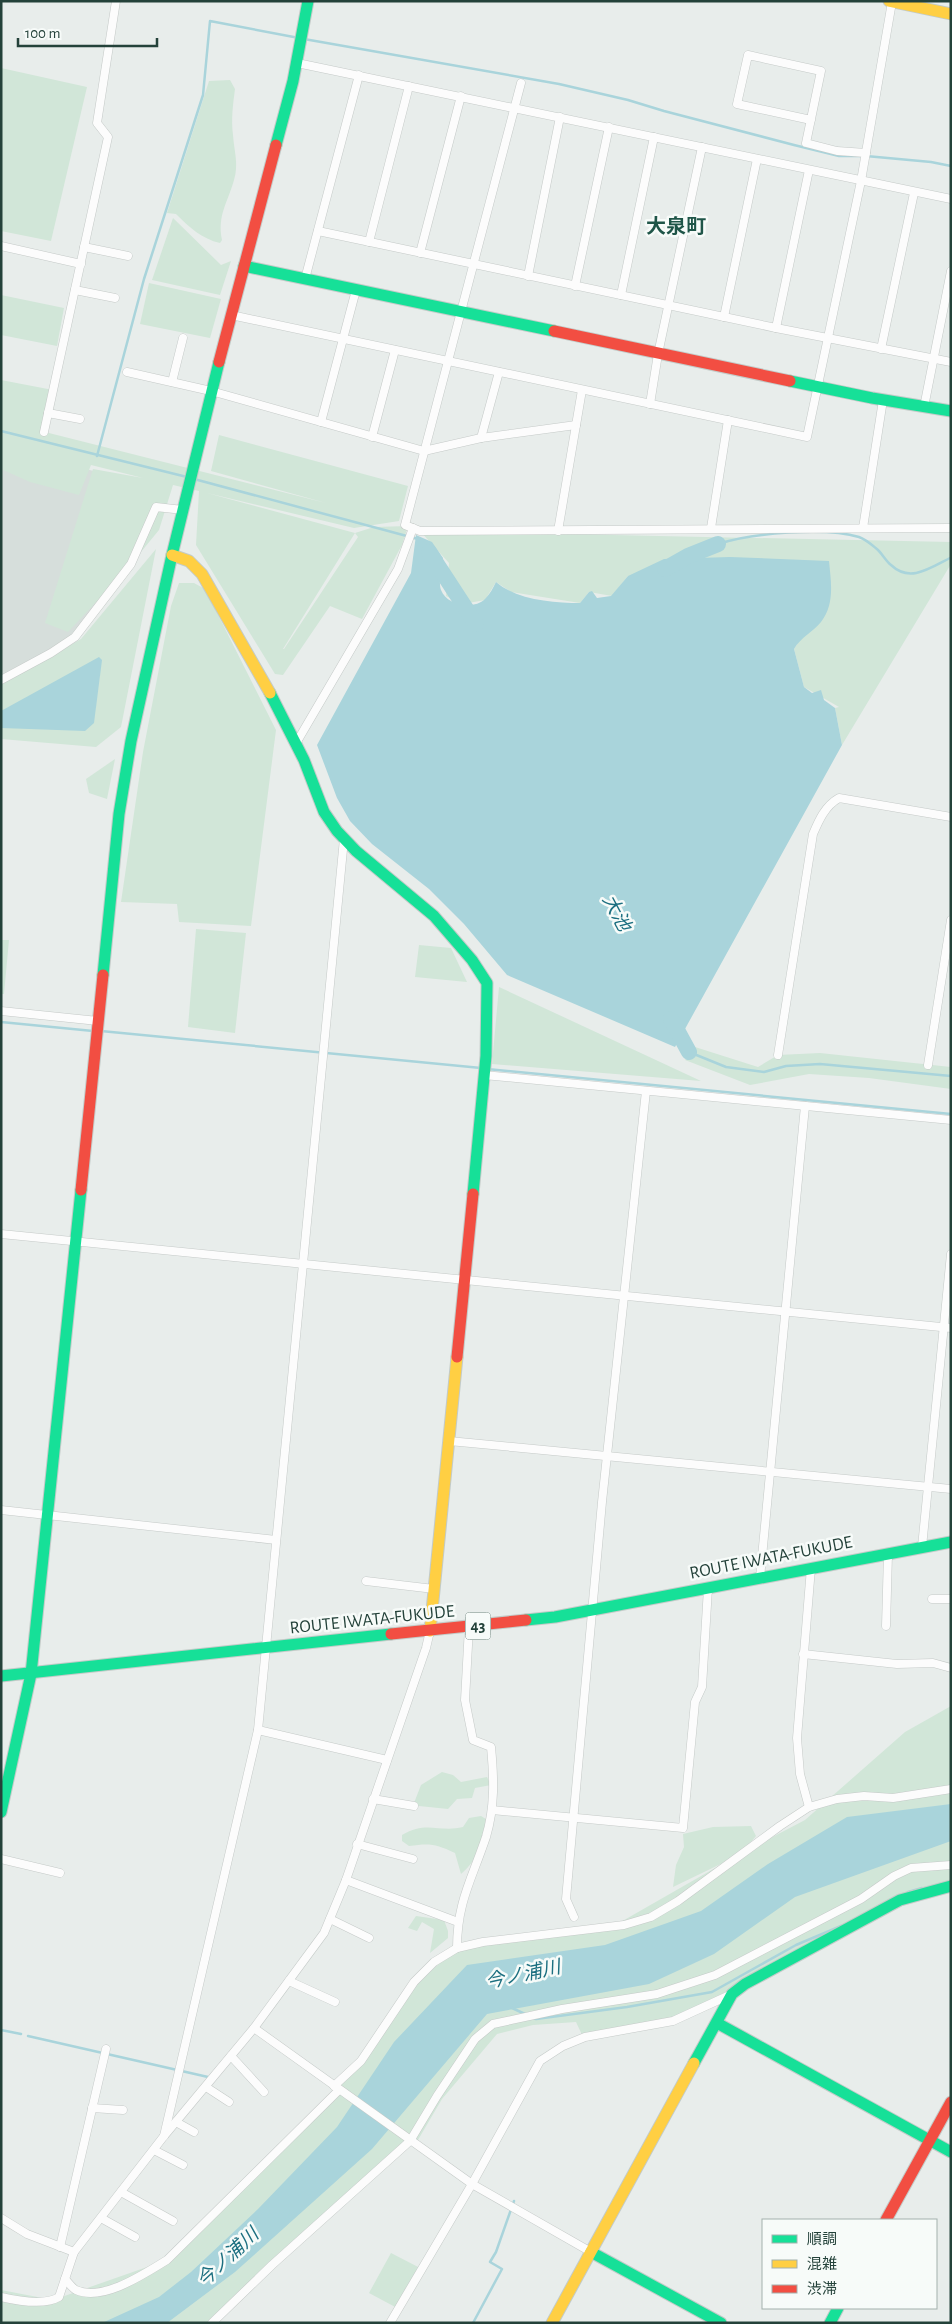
<svg xmlns="http://www.w3.org/2000/svg" width="952" height="2324" viewBox="0 0 952 2324" font-family="'Alegreya Sans','Noto Sans JP',sans-serif">
  <style>
    .built { fill: #d6dedb }
    .green { fill: #d1e6d8; fill-rule: evenodd }
    .water { fill: #a9d4db }
    .lines { fill: none; stroke-linecap: round; stroke-linejoin: round }
    .stream { stroke: #a9d4db; stroke-width: 2.5 }
    .river { stroke: #a9d4db; stroke-width: 16 }
    .street-casing { stroke: #c5cac8; stroke-width: 9 }
    .fast-casing { stroke: #c3cbc8; stroke-width: 13 }
    .slow-casing { stroke: #c3cbc8; stroke-width: 13 }
    .jam-casing { stroke: #c3cbc8; stroke-width: 13 }
    .street { stroke: #fcfcfc; stroke-width: 8 }
    .fast { stroke: #16e098; stroke-width: 11 }
    .slow { stroke: #ffcf43; stroke-width: 11 }
    .jam { stroke: #f24e42; stroke-width: 11 }
    .labels { text-anchor: middle; dominant-baseline: central; stroke-width: 5; stroke-linejoin: round; paint-order: stroke }
    .shield { fill: #f7fbf9; stroke: #637a73; stroke-width: 1 }
    .shield-label { font-size: 16px; font-weight: bold; fill: #24423a }
    .street-label { font-size: 18px; fill: #24423a; stroke: #f7fbf9 }
    .water-label { font-size: 19px; font-style: italic; fill: #1c6f80; stroke: #f7fbf9 }
    .quarter-label { font-size: 20px; font-weight: bold; fill: #1f5548; stroke: #f7fbf9 }
  </style>
  <rect width="100%" height="100%" fill="#e8edeb"/>
  <path class="built" d="M 1,449 L 157,486 L 132,551 L 83,622 L 60,646 L 1,678 Z"/>
  <g class="green">
    <path d="M 1,68 L 87,87 L 51,241 L 1,231 Z"/>
    <path d="M 230,80 L 235,89 C 233,104 231,119 233,135 C 234,151 239,164 234,180 C 228,202 217,215 222,240 L 220,243 C 202,239 189,227 176,214 L 167,213 L 209,81 Z"/>
    <path d="M 173,218 L 221,265 L 231,261 L 220,295 L 152,280 Z"/>
    <path d="M 149,283 L 221,299 L 210,338 L 140,324 Z"/>
    <path d="M 1,295 L 64,308 L 57,346 L 1,335 Z"/>
    <path d="M 1,380 L 53,390 L 41,431 L 326,503 L 211,471 L 219,435 L 408,486 L 399,521 L 354,528 L 207,493 L 355,533 L 374,527 L 408,526 L 402,545 L 362,619 L 330,606 L 283,675 L 275,674 L 196,545 L 199,491 L 173,485 L 159,530 L 127,569 L 68,632 L 45,623 L 93,469 L 143,478 L 91,465 L 79,495 L 30,482 L 1,469 ZM 355,533 L 358,537 L 284,649 L 283,649 Z"/>
    <path d="M 420,531 L 951,542 L 951,564 L 842,745 L 835,708 L 839,707 L 804,687 L 794,649 L 801,638 L 821,621 L 628,576 L 612,596 L 589,592 L 580,603 L 511,592 L 496,582 L 485,600 L 463,604 L 446,596 L 449,563 Z"/>
    <path d="M 156,549 L 121,727 L 96,747 L 1,739 L 1,685 L 81,639 Z"/>
    <path d="M 179,583 L 194,583 L 205,589 L 276,730 L 251,926 L 179,922 L 177,904 L 121,902 L 143,752 L 171,606 Z"/>
    <path d="M 115,759 L 107,799 L 89,793 L 86,779 Z"/>
    <path d="M 196,929 L 246,933 L 235,1033 L 188,1027 Z"/>
    <path d="M 1,940 L 9,940 L 4,994 L 1,994 Z"/>
    <path d="M 419,945 L 451,948 L 467,982 L 415,977 Z"/>
    <path d="M 499,987 L 701,1081 L 492,1064 Z"/>
    <path d="M 695,1047 L 758,1067 L 778,1055 L 820,1053 L 951,1067 L 951,1089 L 869,1078 L 809,1074 L 750,1085 L 685,1060 Z"/>
    <path d="M 951,1706 L 951,1888 L 902,1906 L 729,1990 L 688,2014 L 583,2037 L 576,2022 L 533,2025 L 497,2034 L 442,2099 L 415,2145 L 411,2141 L 209,2323 L 1,2323 L 1,2290 L 53,2300 L 167,2260 L 318,2111 L 364,2058 L 399,1999 L 457,1948 L 612,1927 L 729,1860 L 673,1887 L 676,1865 L 684,1847 L 683,1834 L 713,1827 L 751,1826 L 756,1836 L 742,1853 L 805,1820 L 905,1732 Z"/>
    <path d="M 442,1772 L 453,1775 L 461,1782 L 487,1777 L 491,1785 L 475,1788 L 472,1798 L 457,1799 L 448,1809 L 419,1806 L 414,1803 L 421,1785 Z"/>
    <path d="M 481,1816 L 489,1821 C 484,1840 477,1861 461,1874 L 455,1853 C 436,1844 430,1843 409,1846 L 402,1841 L 402,1835 C 427,1820 439,1833 463,1827 L 469,1818 Z"/>
    <path d="M 416,1916 L 444,1920 L 448,1931 L 448,1938 L 430,1953 L 434,1929 L 422,1922 L 417,1931 L 408,1928 Z"/>
    <path d="M 391,2253 L 422,2269 L 399,2309 L 369,2293 Z"/>
  </g>
  <g class="water">
    <path d="M 416,535 L 432,542 L 443,558 C 442,568 438,581 441,590 C 447,606 474,610 485,599 C 490,594 493,588 496,582 C 517,600 553,603 580,603 L 589,592 L 592,591 L 597,598 L 611,596 L 628,576 L 664,559 L 730,557 L 829,561 C 831,582 835,604 821,622 C 813,632 801,637 794,649 L 804,687 L 812,693 L 821,690 L 824,700 L 835,708 L 842,745 L 675,1047 L 507,975 L 464,924 L 429,889 L 372,844 L 350,821 L 337,798 L 317,745 L 411,573 Z"/>
    <path d="M 99,657 L 102,660 L 94,723 L 85,731 L 1,728 L 1,711 Z"/>
    <path d="M 951,1804 L 951,1841 L 795,1897 L 714,1954 L 649,1984 L 487,2014 L 372,2149 L 235,2272 L 167,2323 L 102,2323 L 159,2297 L 191,2272 L 258,2209 L 337,2127 L 394,2042 L 467,1965 L 605,1945 L 701,1911 L 768,1864 L 847,1817 Z"/>
  </g>
  <g class="lines">
    <g class="stream">
      <path d="M 304,39 L 559,84 L 628,100 L 664,111 L 794,145 L 839,156 L 860,156"/>
      <path d="M 866,156 L 931,162 L 951,166"/>
      <path d="M 1,431 L 187,477"/>
      <path d="M 97,456 L 144,279 L 203,95 L 210,21 L 299,38"/>
      <path d="M 194,479 L 418,539"/>
      <path d="M 718,544 C 752,533 825,527 859,537 C 867,540 872,545 878,550 C 883,555 886,561 891,565 C 910,583 930,568 950,558"/>
      <path d="M 1,1022 L 93,1031"/>
      <path d="M 101,1031 L 481,1068"/>
      <path d="M 689,1052 L 726,1067 L 764,1072 L 786,1066 L 820,1064 L 951,1076"/>
      <path d="M 487,1069 L 951,1114"/>
      <path d="M 908,1892 L 922,1888"/>
      <path d="M 512,2008 L 525,2014"/>
      <path d="M 533,2018 L 536,2019 L 627,2007 L 712,1992 L 796,1945 L 841,1926"/>
      <path d="M 1,2030 L 21,2034"/>
      <path d="M 28,2036 L 208,2077"/>
      <path d="M 473,2323 L 502,2269 L 490,2262 L 496,2252 L 514,2201"/>
    </g>
    <g class="river">
      <path d="M 429,552 L 476,624"/>
      <path d="M 665,569 L 688,556 L 718,544"/>
      <path d="M 671,1019 L 689,1052"/>
    </g>
    <g class="street-casing">
      <g id="street">
        <path d="M 297,63 L 951,199"/>
        <path d="M 521,83 L 405,525 L 420,531 L 951,528"/>
        <path d="M 811,120 L 737,104 L 748,55 L 821,71 L 806,143 L 837,151 L 866,153"/>
        <path d="M 318,231 L 776,328 L 951,362"/>
        <path d="M 369,242 L 409,86"/>
        <path d="M 1,246 L 81,264"/>
        <path d="M 84,247 L 128,256"/>
        <path d="M 420,253 L 461,96"/>
        <path d="M 528,276 L 560,117"/>
        <path d="M 305,279 L 359,75"/>
        <path d="M 575,286 L 609,127"/>
        <path d="M 75,290 L 115,298"/>
        <path d="M 621,295 L 654,137"/>
        <path d="M 231,315 L 807,437 L 861,181 L 892,2"/>
        <path d="M 724,317 L 757,159"/>
        <path d="M 776,328 L 809,170"/>
        <path d="M 881,349 L 914,193"/>
        <path d="M 127,372 L 211,391 L 424,451 L 481,438 L 576,425"/>
        <path d="M 172,382 L 183,338"/>
        <path d="M 650,404 L 658,354 L 702,147"/>
        <path d="M 924,407 L 951,271"/>
        <path d="M 48,413 L 80,419"/>
        <path d="M 321,422 L 356,290"/>
        <path d="M 44,432 L 108,137 L 97,123 L 116,1"/>
        <path d="M 372,437 L 395,350"/>
        <path d="M 481,438 L 499,372"/>
        <path d="M 711,528 L 728,420"/>
        <path d="M 863,528 L 883,400"/>
        <path d="M 558,531 L 582,390"/>
        <path d="M 1,680 L 51,653 L 75,637 L 131,564 L 156,507 L 183,510"/>
        <path d="M 295,745 L 398,569 L 413,528"/>
        <path d="M 1,1011 L 98,1021"/>
        <path d="M 778,1055 L 813,834 C 819,820 825,806 839,798 L 951,817"/>
        <path d="M 928,1065 L 951,920"/>
        <path d="M 484,1075 L 951,1120"/>
        <path d="M 1,1234 L 951,1328"/>
        <path d="M 449,1441 L 951,1489"/>
        <path d="M 1,1510 L 276,1540"/>
        <path d="M 922,1547 L 951,1254"/>
        <path d="M 760,1578 L 805,1106"/>
        <path d="M 366,1581 L 434,1589"/>
        <path d="M 932,1599 L 951,1599"/>
        <path d="M 886,1626 L 888,1554"/>
        <path d="M 803,1654 L 897,1664 L 933,1663 L 951,1668"/>
        <path d="M 258,1730 L 387,1760"/>
        <path d="M 373,1799 L 414,1806"/>
        <path d="M 809,1807 L 800,1774 L 797,1738 L 811,1568"/>
        <path d="M 492,1810 L 683,1828 L 695,1702 L 702,1687 L 708,1588"/>
        <path d="M 357,1844 L 413,1859"/>
        <path d="M 1,1859 L 60,1873"/>
        <path d="M 346,1880 L 458,1922"/>
        <path d="M 574,1917 L 566,1899 L 602,1502 L 646,1091"/>
        <path d="M 330,1919 L 369,1938"/>
        <path d="M 457,1948 C 457,1902 472,1879 486,1837 C 495,1807 494,1778 491,1747 L 473,1740 L 465,1700 L 469,1627"/>
        <path d="M 289,1981 L 335,2002"/>
        <path d="M 254,2028 L 472,2184 L 591,2252"/>
        <path d="M 231,2056 L 264,2092"/>
        <path d="M 334,2086 L 361,2061 L 414,1982 L 434,1962 L 457,1948 L 483,1942 L 624,1925 L 651,1917 L 678,1901 L 780,1826 L 809,1807 L 837,1799 L 864,1796 L 893,1798 L 951,1789"/>
        <path d="M 206,2087 L 229,2102"/>
        <path d="M 92,2108 L 123,2110"/>
        <path d="M 176,2122 L 194,2132"/>
        <path d="M 164,2136 L 258,1730 L 344,839"/>
        <path d="M 154,2150 L 183,2165"/>
        <path d="M 121,2192 L 173,2221"/>
        <path d="M 1,2218 L 27,2234 L 74,2252 L 164,2136 L 254,2028 L 324,1933 L 346,1880 L 426,1648 L 430,1631"/>
        <path d="M 101,2218 L 135,2237"/>
        <path d="M 60,2247 L 106,2049"/>
        <path d="M 65,2279 C 68,2282 72,2288 76,2290 C 103,2302 144,2274 167,2260 L 339,2090"/>
        <path d="M 1,2297 C 18,2301 44,2306 59,2297 L 74,2252"/>
        <path d="M 212,2323 L 272,2265 L 410,2141 L 437,2096 L 475,2039 L 493,2024 L 562,2009 L 657,1994 L 715,1975 L 861,1899 L 894,1876 L 911,1868 L 951,1865"/>
        <path d="M 390,2323 L 472,2184 L 540,2061 L 563,2046 L 585,2037 L 673,2021 L 732,1994"/>
      </g>
    </g>
    <g class="fast-casing">
      <g id="fast">
        <path d="M 276,145 L 293,81 L 308,1"/>
        <path d="M 244,266 L 554,331"/>
        <path d="M 790,381 L 872,398 L 951,411"/>
        <path d="M 270,693 L 304,760 L 324,812 L 337,831 L 356,851 L 434,916 L 472,960 L 487,983 L 486,1056 L 473,1194"/>
        <path d="M 103,975 L 119,814 L 131,741 L 172,555 L 219,362"/>
        <path d="M 526,1620 L 555,1617 L 951,1542"/>
        <path d="M 1,1676 L 391,1634"/>
        <path d="M 1,1812 L 31,1674 L 81,1190"/>
        <path d="M 717,2023 L 951,2152"/>
        <path d="M 694,2063 L 732,1994 L 745,1984 L 900,1900 L 951,1886"/>
        <path d="M 591,2252 L 721,2323"/>
        <path d="M 830,2323 L 838,2308"/>
      </g>
    </g>
    <g class="slow-casing">
      <g id="slow">
        <path d="M 889,1 L 951,14"/>
        <path d="M 172,555 L 189,561 L 202,574 L 270,693"/>
        <path d="M 430,1631 L 457,1357"/>
        <path d="M 552,2323 L 694,2063"/>
      </g>
    </g>
    <g class="jam-casing">
      <g id="jam">
        <path d="M 554,331 L 790,381"/>
        <path d="M 219,362 L 276,145"/>
        <path d="M 81,1190 L 103,975"/>
        <path d="M 457,1357 L 473,1194"/>
        <path d="M 391,1634 L 526,1620"/>
        <path d="M 886,2220 L 951,2102"/>
      </g>
    </g>
    <use href="#street" class="street"/>
    <use href="#fast" class="fast"/>
    <use href="#slow" class="slow"/>
    <use href="#jam" class="jam"/>
  </g>
  <g class="labels">
    <rect class="shield" x="465.5" y="1612.5" width="25" height="27" rx="4"/>
    <g class="shield-label">
      <text x="478" y="1626">43</text>
    </g>
    <g class="street-label">
      <text transform="translate(771 1558) rotate(-11)">ROUTE IWATA-FUKUDE</text>
      <text transform="translate(372 1620) rotate(-6)">ROUTE IWATA-FUKUDE</text>
    </g>
    <g class="water-label">
      <text transform="translate(616 913) rotate(62)">大池</text>
      <text transform="translate(523 1975) rotate(-12)">今ノ浦川</text>
      <text transform="translate(228 2258) rotate(-43)">今ノ浦川</text>
    </g>
    <g class="quarter-label">
      <text x="676" y="227">大泉町</text>
    </g>
  </g>
  <rect width="952" height="2324" fill="none" stroke="#24423a" stroke-width="5"/>
  <rect x="762" y="2219" width="175" height="90" fill="#f7fbf9" stroke="#a3b1ad"/>
  <rect x="772" y="2235" width="25" height="8" fill="#16e098" stroke="#a3b1ad"/>
  <text x="807" y="2244" font-size="15" fill="#24423a">順調</text>
  <rect x="772" y="2260" width="25" height="8" fill="#ffcf43" stroke="#a3b1ad"/>
  <text x="807" y="2269" font-size="15" fill="#24423a">混雑</text>
  <rect x="772" y="2285" width="25" height="8" fill="#f24e42" stroke="#a3b1ad"/>
  <text x="807" y="2294" font-size="15" fill="#24423a">渋滞</text>
  <path d="M18 38v8h139v-8" fill="none" stroke="#24423a" stroke-width="2.5"/>
  <text x="25" y="38" font-size="15" fill="#24423a" stroke="#f7fbf9" stroke-width="4" paint-order="stroke">100 m</text>
</svg>
